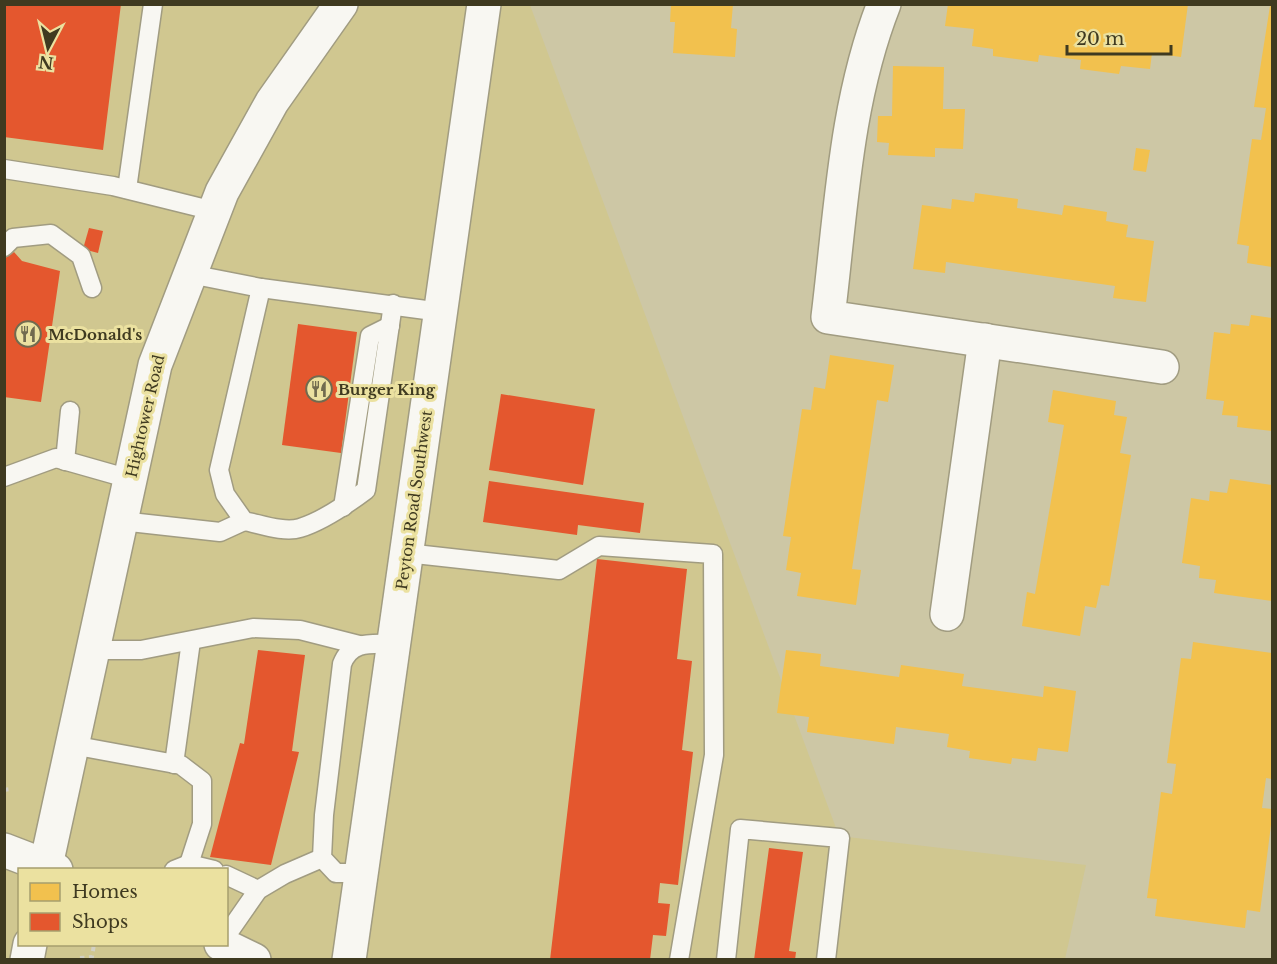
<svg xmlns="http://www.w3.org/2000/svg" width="1277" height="964" viewBox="0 0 1277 964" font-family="'Libre Baskerville',serif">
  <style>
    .built { fill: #d0c790; fill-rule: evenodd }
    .homes { fill: #f2c14e }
    .shops { fill: #e4572e }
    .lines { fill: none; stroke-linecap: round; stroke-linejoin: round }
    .lane-casing { stroke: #a19c81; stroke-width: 21 }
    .street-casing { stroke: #a19c81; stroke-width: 36 }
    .secondary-casing { stroke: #a19c81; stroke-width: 36 }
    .path { stroke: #d2d0c4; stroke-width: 4; stroke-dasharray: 4.5 4.5; stroke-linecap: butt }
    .lane { stroke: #f8f7f2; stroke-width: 18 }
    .street { stroke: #f8f7f2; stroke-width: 33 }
    .secondary { stroke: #f8f7f2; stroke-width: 33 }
    .labels { text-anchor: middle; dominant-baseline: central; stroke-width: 6; stroke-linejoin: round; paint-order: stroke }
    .poi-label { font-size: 15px; font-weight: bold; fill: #3f3a20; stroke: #ebe1a0; text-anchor: start }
    .street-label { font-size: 15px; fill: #3f3a20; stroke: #ebe1a0 }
  </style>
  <rect width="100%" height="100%" fill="#cdc7a5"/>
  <path class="built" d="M 5,5 L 530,5 L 839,836 L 1086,865 L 1065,959 L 5,960 ZM 20,870 L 226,870 L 226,944 L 20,944 Z"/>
  <g class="homes">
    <path d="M 671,4 L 733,4 L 731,28 L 737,29 L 735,57 L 673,53 L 675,22 L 670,22 Z"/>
    <path d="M 948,4 L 1156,5 L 1188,4 L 1181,57 L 1152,53 L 1150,69 L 1121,66 L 1119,74 L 1080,69 L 1081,60 L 1039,55 L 1038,62 L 993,56 L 993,49 L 972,46 L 974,29 L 945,26 Z"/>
    <path d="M 1270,6 L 1272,6 L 1272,267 L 1247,263 L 1249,246 L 1237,244 L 1252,139 L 1261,140 L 1266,108 L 1254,107 Z"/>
    <path d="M 893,66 L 944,67 L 943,109 L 965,109 L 963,149 L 935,148 L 935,157 L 888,155 L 889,143 L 877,142 L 878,116 L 892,116 Z"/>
    <path d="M 1136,148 L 1150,150 L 1146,172 L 1133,170 Z"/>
    <path d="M 975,193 L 1018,199 L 1017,208 L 1062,215 L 1064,205 L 1107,212 L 1106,221 L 1128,225 L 1126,237 L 1154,241 L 1146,302 L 1113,298 L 1115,286 L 946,262 L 945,273 L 913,269 L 922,205 L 951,209 L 952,199 L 974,202 Z"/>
    <path d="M 1251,315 L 1272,318 L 1272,431 L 1237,427 L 1238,416 L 1222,415 L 1224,401 L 1206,399 L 1214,332 L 1230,334 L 1231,324 L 1249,326 Z"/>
    <path d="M 830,355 L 894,365 L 888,402 L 877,400 L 852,569 L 861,570 L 856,605 L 797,596 L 801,573 L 786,570 L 791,537 L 783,536 L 802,409 L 811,410 L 814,387 L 825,389 Z"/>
    <path d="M 1053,390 L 1116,401 L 1114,415 L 1127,417 L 1120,453 L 1131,455 L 1109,586 L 1101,585 L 1096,608 L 1085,606 L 1080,636 L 1022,626 L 1027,592 L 1035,594 L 1064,425 L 1048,422 Z"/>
    <path d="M 1230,479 L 1272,485 L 1272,601 L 1214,593 L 1216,580 L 1199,578 L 1200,566 L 1182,563 L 1191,498 L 1209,501 L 1210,491 L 1227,493 Z"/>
    <path d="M 1193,642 L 1272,653 L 1272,779 L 1266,778 L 1262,808 L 1272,809 L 1272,817 L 1260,912 L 1247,910 L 1245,928 L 1155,916 L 1157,899 L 1147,898 L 1161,792 L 1172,794 L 1176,764 L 1167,763 L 1181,658 L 1191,659 Z"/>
    <path d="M 786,650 L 821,654 L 820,666 L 899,677 L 901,665 L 964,674 L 962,686 L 1043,697 L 1044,686 L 1076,691 L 1068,752 L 1038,748 L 1036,761 L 1012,758 L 1011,764 L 969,758 L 970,751 L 947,747 L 949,734 L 896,727 L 894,744 L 807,732 L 809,717 L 777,713 Z"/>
  </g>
  <g class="shops">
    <path d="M 4,4 L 121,4 L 103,150 L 4,137 Z"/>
    <path d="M 89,228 L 103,231 L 98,253 L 83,249 Z"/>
    <path d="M 14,252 L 22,261 L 60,271 L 41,402 L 4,397 L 4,259 Z"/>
    <path d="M 298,324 L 357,332 L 341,453 L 282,445 Z"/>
    <path d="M 501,394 L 595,409 L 583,485 L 489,470 Z"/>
    <path d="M 489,481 L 644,503 L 640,533 L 578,525 L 577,535 L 483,522 Z"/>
    <path d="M 597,559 L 687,569 L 677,659 L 692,661 L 682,750 L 693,752 L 678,885 L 660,883 L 658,903 L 670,904 L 666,936 L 653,935 L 650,960 L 550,960 Z"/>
    <path d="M 258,650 L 305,655 L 292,751 L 299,752 L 271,865 L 210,857 L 240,743 L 244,744 Z"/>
    <path d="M 769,848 L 803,852 L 789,951 L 796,952 L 795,960 L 754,960 Z"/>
  </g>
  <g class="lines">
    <g class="lane-casing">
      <g id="lane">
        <path d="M 4,169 L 113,186 L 214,211"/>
        <path d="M 127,189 L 153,4"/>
        <path d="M 4,247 L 13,238 L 51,234 L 81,256 L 92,288"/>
        <path d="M 190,274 L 261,288 L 441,312"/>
        <path d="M 261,288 L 219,470 L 225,494 L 244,521 C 260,524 284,533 300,528 C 323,521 346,505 366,490 L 393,304"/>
        <path d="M 65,461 L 70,411"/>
        <path d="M 4,477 L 56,458 L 130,479"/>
        <path d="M 343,507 L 370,336 L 390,326"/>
        <path d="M 121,521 L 220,532 L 244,521"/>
        <path d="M 406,553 L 559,570 L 599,546 L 713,554 L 714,755 L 679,960"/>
        <path d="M 93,650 L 141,650 L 253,628 L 300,630 L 359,645"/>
        <path d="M 72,745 L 181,765 L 202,781 L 202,824 L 189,864"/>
        <path d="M 174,764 L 191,641"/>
        <path d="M 174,870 L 189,864 L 214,870"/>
        <path d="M 361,873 L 336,873 L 322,858 L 324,815 L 342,664 C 351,640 371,644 394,644"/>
        <path d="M 226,875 L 258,890"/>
        <path d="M 226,936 L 258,890 L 285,874 L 322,858"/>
        <path d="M 726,960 L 740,829 L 840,838 L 826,960"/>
      </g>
    </g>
    <g class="street-casing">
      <g id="street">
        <path d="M 884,4 C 845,103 841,212 828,317 L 1162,367"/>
        <path d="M 947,614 L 985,340"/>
        <path d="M 349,960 L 484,4"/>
      </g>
    </g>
    <g class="secondary-casing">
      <g id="secondary">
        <path d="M 4,850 L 56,870"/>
        <path d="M 45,870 L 155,365 L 222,192 L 272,102 L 341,4"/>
        <path d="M 221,944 L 254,960"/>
        <path d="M 27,960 L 30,944"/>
      </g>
    </g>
    <g class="path">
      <path d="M 4,790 L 10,789"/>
      <path d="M 80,958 L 92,957 L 94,944"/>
    </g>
    <use href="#lane" class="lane"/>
    <use href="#street" class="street"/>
    <use href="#secondary" class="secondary"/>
  </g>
  <defs>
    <g id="restaurant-ring" transform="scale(1.35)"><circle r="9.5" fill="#ebe1a0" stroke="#716b4f" stroke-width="1.5"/><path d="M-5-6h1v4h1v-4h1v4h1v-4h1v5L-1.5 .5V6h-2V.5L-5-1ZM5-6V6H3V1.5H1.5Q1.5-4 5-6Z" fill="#716b4f"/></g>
  </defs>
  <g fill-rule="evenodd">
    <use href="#restaurant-ring" x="28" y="334"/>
    <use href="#restaurant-ring" x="319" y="389"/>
  </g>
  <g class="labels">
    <g class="poi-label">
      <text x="48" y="334">McDonald's</text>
      <text x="338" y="389">Burger King</text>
    </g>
    <g class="street-label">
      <text transform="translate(145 416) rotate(-77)">Hightower Road</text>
      <text transform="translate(414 500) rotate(-82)">Peyton Road Southwest</text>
    </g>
  </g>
  <rect width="1277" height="964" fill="none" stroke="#3f3a20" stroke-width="12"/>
  <rect x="18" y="868" width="210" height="78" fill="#ebe1a0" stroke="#a69e6d" stroke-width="1.5"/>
  <rect x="30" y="883" width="30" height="18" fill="#f2c14e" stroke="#a69e6d" stroke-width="1.5"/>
  <text x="72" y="898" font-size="18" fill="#3f3a20">Homes</text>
  <rect x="30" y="913" width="30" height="18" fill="#e4572e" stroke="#a69e6d" stroke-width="1.5"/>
  <text x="72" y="928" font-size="18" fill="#3f3a20">Shops</text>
  <g transform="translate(48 48) rotate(187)" stroke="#ebe1a0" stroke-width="4.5" paint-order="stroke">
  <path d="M0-4.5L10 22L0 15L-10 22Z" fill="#3f3a20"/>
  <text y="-9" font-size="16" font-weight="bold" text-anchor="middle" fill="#3f3a20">N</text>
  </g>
  <path d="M1067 45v9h104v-9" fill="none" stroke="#3f3a20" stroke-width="3"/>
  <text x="1076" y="45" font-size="18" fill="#3f3a20" stroke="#ebe1a0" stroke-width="4.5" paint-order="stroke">20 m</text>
</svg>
